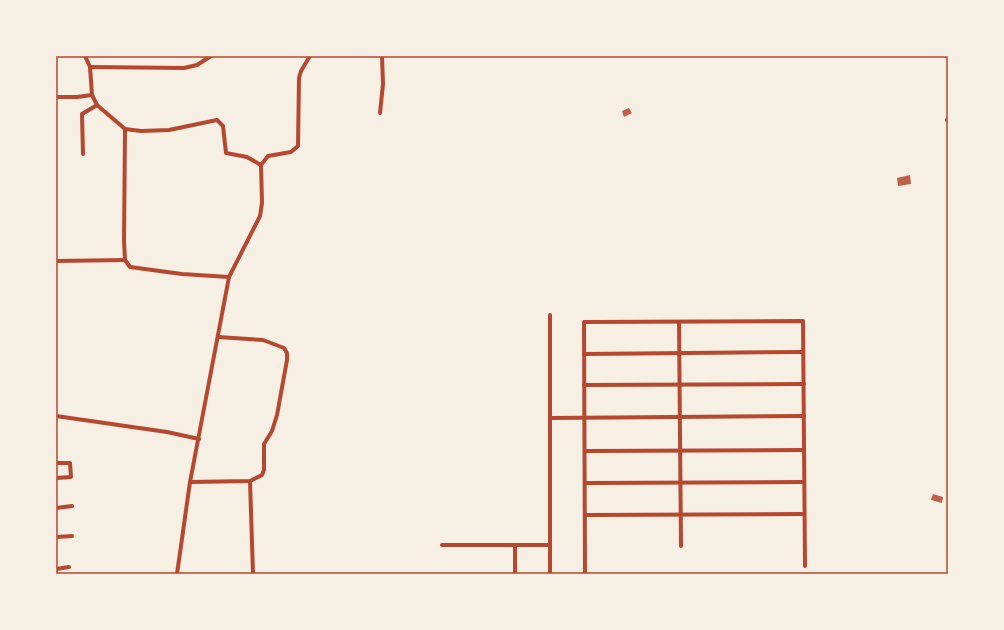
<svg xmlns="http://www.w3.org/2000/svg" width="1004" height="630" viewBox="0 0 1004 630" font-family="Merriweather,serif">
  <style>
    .building { fill: #bf614a }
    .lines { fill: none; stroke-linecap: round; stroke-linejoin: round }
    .minor { stroke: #b5482f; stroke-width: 4 }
    .neatline { fill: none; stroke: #b5482f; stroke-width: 1.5 }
  </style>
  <rect width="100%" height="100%" fill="#f6efe4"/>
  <g class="building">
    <path d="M 629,108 L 632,113 L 624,117 L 622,111 Z"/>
    <path d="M 910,175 L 911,184 L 898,186 L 897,178 Z"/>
    <path d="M 933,494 L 943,497 L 942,503 L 931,500 Z"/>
  </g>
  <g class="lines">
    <g class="minor">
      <path d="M 85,56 L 90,67 L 92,95 L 97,105 L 125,129 L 141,131 L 169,130 L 217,120 L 223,126 L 226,153 L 247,157 L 261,165"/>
      <path d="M 90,67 L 184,68 L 197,65 L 211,56"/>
      <path d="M 56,97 L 77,97 L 92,95"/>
      <path d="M 380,113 L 383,84 L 382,56"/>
      <path d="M 947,120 L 948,119"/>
      <path d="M 125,129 L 124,241 L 125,260 L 130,267 L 182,274 L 229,277"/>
      <path d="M 83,154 L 82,114 L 97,105"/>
      <path d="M 56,261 L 125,260"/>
      <path d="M 550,315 L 550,574"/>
      <path d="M 679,322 L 681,546"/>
      <path d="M 584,354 L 803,352"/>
      <path d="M 584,385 L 804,384"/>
      <path d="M 56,416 L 167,432 L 199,439"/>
      <path d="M 550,418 L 804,416"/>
      <path d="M 585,451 L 804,450"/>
      <path d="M 56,463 L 70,463 L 71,477 L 56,478"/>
      <path d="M 250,481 L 253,574"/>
      <path d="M 190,482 L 250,481 L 262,475 L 264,470 L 264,444 L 272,431 L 277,415 L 287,360 L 287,353 L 284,348 L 263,340 L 218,337"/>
      <path d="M 585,483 L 804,482"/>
      <path d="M 56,508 L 72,506"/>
      <path d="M 585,515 L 804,514"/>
      <path d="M 56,537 L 72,536"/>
      <path d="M 442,545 L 550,545"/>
      <path d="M 515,545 L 515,574"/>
      <path d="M 56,574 L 56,569 L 69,567"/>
      <path d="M 177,574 L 190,482 L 229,277 L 260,216 L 262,203 L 261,165 L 268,156 L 291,152 L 298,146 L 299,78 L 301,71 L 310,56"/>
      <path d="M 585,574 L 584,322 L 803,321 L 805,566"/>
    </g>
  </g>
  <rect width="1004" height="630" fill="none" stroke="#f6efe4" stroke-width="114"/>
  <rect x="57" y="57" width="890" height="516" class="neatline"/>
</svg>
